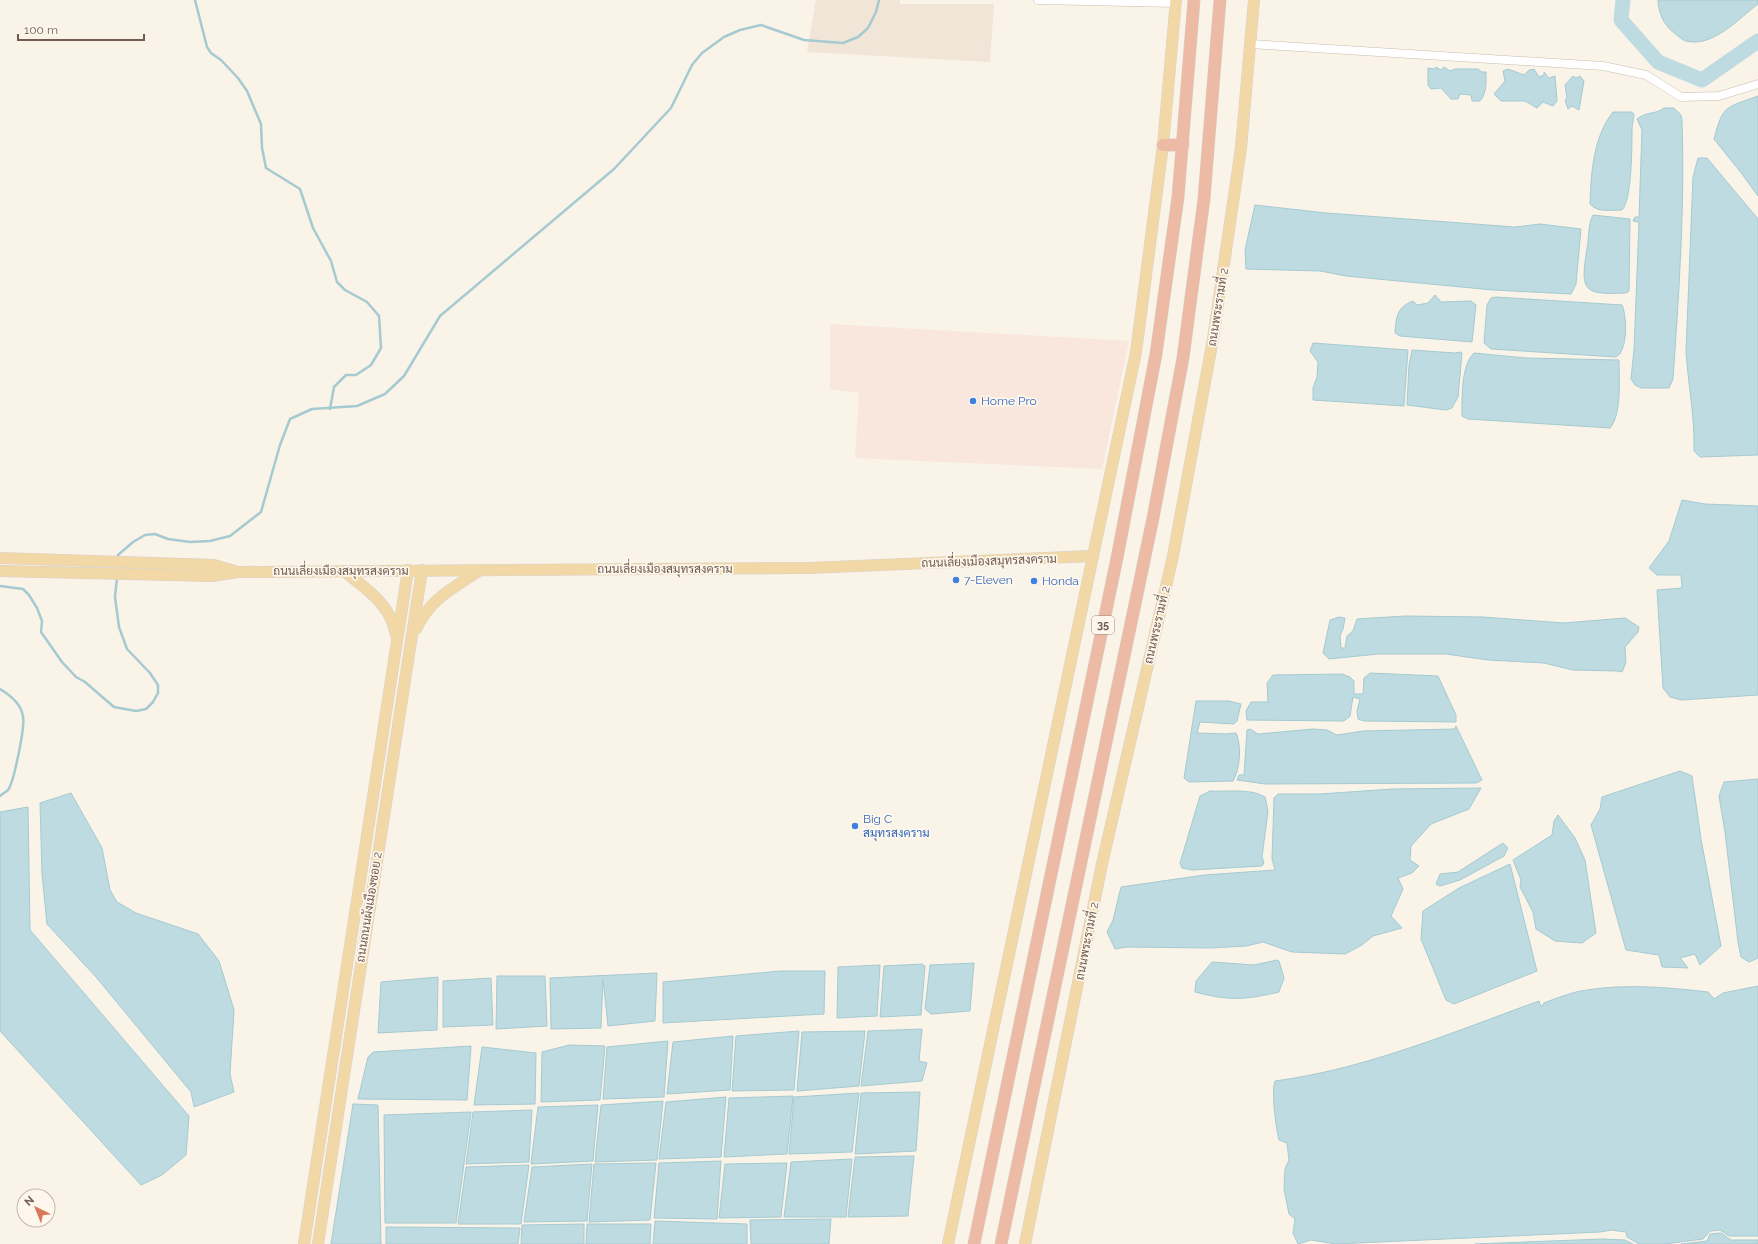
<svg xmlns="http://www.w3.org/2000/svg" width="1758" height="1244" viewBox="0 0 1758 1244" font-family="Raleway,Sarabun,sans-serif">
  <style>
    .residential { fill: #f1e5d7 }
    .commercial { fill: #f9e6dc }
    .water { fill: #bedbe2; stroke: #a5cad2 }
    .lines { fill: none; stroke-linecap: round; stroke-linejoin: round }
    .stream { stroke: #a5cad2; stroke-width: 2.5 }
    .river { stroke: #bedbe2; stroke-width: 15 }
    .minor-casing { stroke: #cbbcaf; stroke-width: 9 }
    .major-casing { stroke: #d7d1cd; stroke-width: 12 }
    .highway-casing { stroke: #d7d1cd; stroke-width: 13 }
    .minor { stroke: #fff; stroke-width: 8 }
    .major { stroke: #f2d8a7; stroke-width: 11 }
    .highway { stroke: #edbaa5; stroke-width: 12 }
    .shop-dot { fill: #3f7fe0; stroke: #fdf7ed; stroke-width: 1.5 }
    .labels { text-anchor: middle; dominant-baseline: central; stroke-width: 3.5; stroke-linejoin: round; paint-order: stroke }
    .shield { fill: #fdf7ed; stroke: #9b8a7e; stroke-width: 1 }
    .shield-label { font-size: 11px; font-weight: bold; fill: #715c4e }
    .street-label { font-size: 12px; fill: #715c4e; stroke: #fdf7ed }
    .shop-label { font-size: 12px; fill: #366cbe; stroke: #fdf7ed; text-anchor: start }
  </style>
  <rect width="100%" height="100%" fill="#faf3e7"/>
  <path class="residential" d="M 816,0 L 900,0 L 900,4 L 994,4 L 990,62 L 807,52 Z"/>
  <path class="commercial" d="M 830,324 L 1129,341 L 1102,469 L 855,458 L 859,393 L 830,389 Z"/>
  <g class="water">
    <path d="M 1658,0 L 1758,0 L 1758,4 C 1739,18 1713,48 1686,41 C 1682,40 1677,35 1673,32 C 1664,25 1658,12 1658,0 Z"/>
    <path d="M 1436,67 L 1441,70 L 1444,67 L 1450,71 L 1455,69 L 1478,69 L 1482,72 L 1486,72 C 1486,82 1487,93 1480,101 L 1472,101 L 1471,95 L 1460,94 L 1458,99 L 1451,99 L 1441,88 L 1431,89 L 1428,85 L 1428,68 L 1434,69 Z"/>
    <path d="M 1508,69 L 1524,75 L 1529,70 L 1534,69 L 1539,77 L 1544,75 L 1544,72 L 1549,78 L 1555,76 L 1557,101 L 1553,106 L 1543,102 L 1537,108 L 1525,101 L 1501,101 L 1494,94 L 1505,81 L 1503,71 Z"/>
    <path d="M 1573,76 L 1576,78 L 1580,76 L 1584,81 L 1579,110 L 1572,106 L 1568,109 L 1565,100 L 1567,98 L 1565,85 Z"/>
    <path d="M 1758,96 L 1758,196 L 1742,174 L 1714,139 C 1723,104 1726,108 1758,96 Z"/>
    <path d="M 1664,108 L 1674,108 L 1681,115 L 1682,120 C 1685,206 1679,292 1673,379 L 1669,388 L 1641,388 L 1635,385 L 1631,379 L 1634,350 L 1639,222 L 1633,221 L 1635,217 L 1639,217 L 1642,130 L 1637,119 C 1647,111 1655,115 1664,108 Z"/>
    <path d="M 1613,112 L 1631,112 L 1634,114 C 1634,119 1632,124 1632,129 C 1632,144 1632,201 1622,210 C 1611,210 1598,213 1590,204 C 1591,174 1593,137 1613,112 Z"/>
    <path d="M 1698,158 L 1707,158 L 1758,219 L 1758,455 L 1700,457 L 1694,451 C 1695,417 1688,384 1686,351 L 1693,177 Z"/>
    <path d="M 1255,205 L 1326,213 L 1515,227 L 1540,224 L 1581,229 L 1576,284 L 1571,294 L 1493,290 L 1346,276 L 1320,271 L 1246,269 L 1245,250 Z"/>
    <path d="M 1593,215 L 1630,219 L 1629,291 L 1626,293 C 1583,295 1580,291 1587,249 C 1589,238 1588,224 1593,215 Z"/>
    <path d="M 1435,295 L 1441,302 L 1471,301 L 1476,305 L 1472,342 L 1400,336 L 1395,333 C 1396,317 1397,307 1413,301 L 1417,305 L 1428,303 Z"/>
    <path d="M 1496,297 L 1622,305 C 1627,316 1628,351 1616,357 L 1491,349 L 1484,343 L 1487,305 L 1491,298 Z"/>
    <path d="M 1313,343 L 1408,350 L 1404,406 L 1313,400 L 1313,388 L 1317,377 L 1318,362 L 1310,351 Z"/>
    <path d="M 1412,350 L 1455,353 L 1460,352 L 1462,353 L 1458,397 L 1452,408 L 1446,410 L 1407,405 L 1409,365 Z"/>
    <path d="M 1474,353 L 1526,358 L 1619,360 C 1619,379 1622,414 1610,428 L 1468,419 L 1462,416 C 1462,398 1461,365 1474,353 Z"/>
    <path d="M 1682,500 L 1705,504 L 1758,506 L 1758,695 L 1681,700 L 1670,697 L 1663,688 L 1657,590 L 1682,588 L 1681,575 L 1657,575 L 1649,568 L 1669,541 Z"/>
    <path d="M 1405,616 L 1483,617 L 1564,623 L 1625,618 L 1639,627 L 1638,632 L 1625,647 L 1626,662 L 1622,672 L 1617,671 L 1573,670 L 1544,663 L 1488,660 L 1446,654 L 1378,654 L 1329,659 L 1323,653 L 1330,620 L 1339,617 L 1345,618 L 1343,629 L 1340,636 L 1341,648 L 1345,648 L 1347,636 L 1353,631 L 1357,619 Z"/>
    <path d="M 1370,673 L 1438,676 L 1456,715 L 1456,722 L 1364,721 L 1358,719 L 1357,711 L 1360,699 L 1353,697 L 1350,716 L 1344,721 L 1247,720 L 1246,711 L 1251,702 L 1268,702 L 1267,683 L 1273,675 L 1342,674 L 1350,677 L 1354,681 L 1354,694 L 1363,694 L 1364,678 Z"/>
    <path d="M 1196,701 L 1229,701 L 1241,704 L 1237,721 L 1234,724 L 1200,722 L 1197,733 L 1226,734 L 1236,733 C 1242,746 1240,769 1233,781 L 1189,782 L 1184,778 Z"/>
    <path d="M 1456,726 L 1482,780 L 1476,783 L 1265,784 L 1237,780 L 1239,775 L 1244,775 L 1247,730 L 1250,729 L 1258,734 L 1313,729 L 1327,730 L 1337,735 L 1363,731 L 1455,729 Z"/>
    <path d="M 1680,771 L 1692,776 L 1701,839 L 1721,946 L 1700,965 L 1695,954 L 1680,958 L 1688,968 L 1662,967 L 1659,955 L 1626,950 L 1591,825 L 1600,809 L 1602,797 Z"/>
    <path d="M 1758,779 L 1758,958 L 1749,962 L 1741,957 L 1738,942 L 1725,832 L 1719,796 L 1724,782 Z"/>
    <path d="M 1481,788 L 1469,809 L 1431,824 L 1411,846 L 1410,860 L 1419,866 L 1412,873 L 1398,878 L 1403,889 L 1391,916 L 1402,928 L 1373,936 L 1362,945 L 1345,954 L 1292,952 L 1263,942 L 1246,946 L 1211,948 L 1127,947 L 1115,949 L 1107,932 L 1113,920 L 1121,887 L 1204,875 L 1275,870 L 1272,859 L 1274,798 L 1278,794 L 1320,794 L 1392,789 Z"/>
    <path d="M 1210,791 C 1226,792 1251,788 1265,797 L 1268,811 L 1262,857 L 1264,863 L 1262,866 L 1192,870 L 1182,868 L 1180,863 L 1200,796 Z"/>
    <path d="M 71,793 L 102,848 L 110,890 L 117,902 L 136,913 L 198,934 L 219,961 L 234,1010 L 230,1074 L 234,1092 L 194,1107 L 191,1092 L 96,977 L 47,924 L 42,874 L 40,803 Z"/>
    <path d="M 28,807 L 30,930 L 189,1116 L 186,1155 L 162,1175 L 141,1185 L 0,1031 L 0,812 Z"/>
    <path d="M 1558,815 L 1575,838 L 1585,860 L 1596,933 L 1582,943 L 1568,942 L 1555,941 L 1536,929 L 1533,912 L 1520,887 L 1521,880 L 1513,860 L 1552,835 L 1554,821 Z"/>
    <path d="M 1503,843 L 1508,848 L 1504,856 L 1460,880 L 1440,886 L 1436,884 L 1440,874 L 1458,872 Z"/>
    <path d="M 1510,864 L 1537,971 L 1454,1004 L 1446,1000 L 1421,939 L 1423,911 L 1459,888 Z"/>
    <path d="M 1277,960 L 1279,961 L 1284,978 L 1279,992 C 1245,1000 1230,1001 1195,992 L 1196,981 L 1212,962 L 1254,965 Z"/>
    <path d="M 974,963 L 970,1011 L 931,1014 L 925,1009 L 930,965 Z"/>
    <path d="M 922,964 L 925,966 L 921,1015 L 880,1017 L 884,966 Z"/>
    <path d="M 880,965 L 877,1016 L 837,1018 L 838,967 Z"/>
    <path d="M 780,971 L 825,971 L 824,1014 L 663,1023 L 663,982 Z"/>
    <path d="M 657,973 L 655,1021 L 608,1026 L 603,979 L 601,1028 L 551,1029 L 550,978 Z"/>
    <path d="M 497,976 L 545,976 L 547,1026 L 496,1029 Z"/>
    <path d="M 438,977 L 437,1030 L 378,1033 L 381,982 Z"/>
    <path d="M 491,978 L 493,1025 L 443,1027 L 443,981 Z"/>
    <path d="M 1758,986 L 1758,1236 L 1729,1236 L 1720,1230 L 1710,1231 L 1703,1239 L 1665,1244 L 1639,1244 L 1627,1237 L 1626,1232 L 1611,1230 L 1600,1232 L 1336,1244 L 1311,1240 L 1298,1244 L 1293,1233 L 1295,1219 L 1289,1214 L 1284,1189 L 1285,1169 L 1289,1160 L 1287,1143 L 1279,1140 C 1276,1128 1271,1092 1275,1081 C 1366,1069 1453,1032 1539,1001 L 1541,1007 L 1544,1003 C 1554,999 1565,995 1576,992 C 1619,983 1665,987 1708,992 L 1714,999 L 1723,993 Z"/>
    <path d="M 922,1029 L 919,1061 L 927,1063 L 922,1081 L 861,1086 L 868,1031 Z"/>
    <path d="M 799,1031 L 794,1090 L 732,1091 L 736,1036 Z"/>
    <path d="M 865,1031 L 859,1086 L 797,1091 L 802,1032 Z"/>
    <path d="M 733,1036 L 730,1090 L 667,1094 L 673,1042 Z"/>
    <path d="M 668,1041 L 664,1097 L 603,1099 L 607,1047 Z"/>
    <path d="M 569,1045 L 605,1046 L 600,1100 L 541,1102 L 542,1052 Z"/>
    <path d="M 471,1046 L 467,1100 L 358,1099 L 368,1057 L 373,1052 Z"/>
    <path d="M 482,1047 L 536,1053 L 535,1104 L 474,1105 Z"/>
    <path d="M 920,1092 L 916,1151 L 855,1154 L 861,1093 Z"/>
    <path d="M 859,1093 L 852,1152 L 789,1154 L 794,1097 Z"/>
    <path d="M 793,1096 L 787,1154 L 724,1157 L 729,1098 Z"/>
    <path d="M 726,1097 L 721,1157 L 659,1159 L 666,1102 Z"/>
    <path d="M 663,1101 L 657,1160 L 595,1162 L 601,1105 Z"/>
    <path d="M 353,1104 L 378,1105 L 381,1244 L 331,1244 Z"/>
    <path d="M 598,1105 L 593,1161 L 531,1164 L 538,1107 Z"/>
    <path d="M 532,1110 L 529,1162 L 466,1164 L 473,1112 Z"/>
    <path d="M 471,1112 L 456,1223 L 385,1223 L 384,1115 Z"/>
    <path d="M 914,1156 L 908,1216 L 848,1217 L 855,1157 Z"/>
    <path d="M 852,1159 L 846,1217 L 784,1217 L 791,1162 Z"/>
    <path d="M 721,1161 L 717,1219 L 654,1218 L 659,1163 Z"/>
    <path d="M 656,1163 L 650,1220 L 589,1222 L 594,1164 Z"/>
    <path d="M 787,1163 L 781,1217 L 719,1218 L 725,1164 Z"/>
    <path d="M 592,1164 L 587,1221 L 524,1222 L 532,1167 Z"/>
    <path d="M 529,1165 L 521,1224 L 458,1224 L 466,1167 Z"/>
    <path d="M 831,1219 L 829,1244 L 751,1244 L 750,1220 Z"/>
    <path d="M 655,1221 L 747,1224 L 747,1244 L 653,1244 Z"/>
    <path d="M 584,1224 L 584,1244 L 521,1244 L 522,1225 Z"/>
    <path d="M 587,1224 L 651,1224 L 650,1244 L 586,1244 Z"/>
    <path d="M 386,1227 L 520,1228 L 518,1244 L 386,1244 Z"/>
    <path d="M 1721,1233 L 1731,1240 L 1758,1240 L 1758,1244 L 1681,1244 L 1707,1241 L 1710,1234 Z"/>
    <path d="M 1602,1239 L 1625,1240 L 1633,1244 L 1475,1244 Z"/>
  </g>
  <g class="lines">
    <g class="stream">
      <path d="M 195,0 L 207,47 L 211,53 L 221,60 L 238,78 L 247,91 L 261,124 L 262,148 L 266,168 L 300,189 L 313,228 L 331,261 L 337,282 L 345,290 L 367,302 L 379,316 L 381,348 L 371,365 L 356,375 L 346,375 L 334,387 L 330,409"/>
      <path d="M 118,559 L 118,555 L 133,542 L 145,535 L 155,534 L 168,539 L 190,542 L 210,541 L 230,536 L 261,512 L 280,445 L 290,419 L 312,409 L 357,406 L 385,394 L 404,376 L 440,316 L 614,169 L 671,108 L 692,65 L 702,53 L 724,37 L 740,30 L 761,25 L 804,40 L 843,43 L 858,37 L 868,28 L 876,12 L 879,0"/>
      <path d="M 0,586 L 23,589 L 29,595 L 37,608 L 42,621 L 41,632 L 62,662 L 76,677 L 85,682 L 114,707 L 136,711 L 146,709 L 153,702 L 158,693 L 158,685 L 150,673 L 127,649 L 119,627 L 115,597 L 117,578"/>
      <path d="M 0,689 C 10,695 22,705 23,717 C 25,727 14,782 8,790 C 6,792 2,794 0,796"/>
    </g>
    <path class="river" d="M 1623,0 L 1621,20 L 1658,62 L 1702,80 L 1758,41"/>
    <g class="minor-casing">
      <g id="minor">
        <path d="M 1038,0 L 1176,3"/>
        <path d="M 1250,44 L 1603,66 L 1646,75 L 1681,97 L 1719,96 L 1758,84"/>
      </g>
    </g>
    <g class="major-casing">
      <g id="major">
        <path d="M 0,558 L 214,565 L 235,571"/>
        <path d="M 0,571 L 212,576 L 238,572 L 809,568 L 1093,556"/>
        <path d="M 344,571 C 360,584 381,598 390,617 C 393,623 395,631 397,638"/>
        <path d="M 416,629 C 431,598 452,589 480,570"/>
        <path d="M 304,1244 L 408,570"/>
        <path d="M 318,1244 L 422,570"/>
        <path d="M 948,1244 L 1136,352 L 1163,145 L 1176,0"/>
        <path d="M 1025,1244 L 1102,864 L 1173,556 L 1213,339 L 1241,148 L 1254,0"/>
      </g>
    </g>
    <g class="highway-casing">
      <g id="highway">
        <path d="M 1163,145 L 1183,145"/>
        <path d="M 974,1244 L 1117,558 L 1156,354 L 1178,197 L 1194,0"/>
        <path d="M 1001,1244 L 1153,518 L 1183,358 L 1204,199 L 1220,0"/>
      </g>
    </g>
    <use href="#minor" class="minor"/>
    <use href="#major" class="major"/>
    <use href="#highway" class="highway"/>
  </g>
  <g class="shop-dot">
    <circle cx="973" cy="401" r="4"/>
    <circle cx="956" cy="580" r="4"/>
    <circle cx="1034" cy="581" r="4"/>
    <circle cx="855" cy="826" r="4"/>
  </g>
  <g class="labels">
    <rect class="shield" x="1092" y="616" width="22" height="18" rx="3"/>
    <g class="shield-label">
      <text x="1103" y="625">35</text>
    </g>
    <g class="street-label">
      <text transform="translate(1218 307) rotate(-81)">ถนนพระรามที่ 2</text>
      <text transform="translate(989 561) rotate(-2)">ถนนเลี่ยงเมืองสมุทรสงคราม</text>
      <text x="665" y="569">ถนนเลี่ยงเมืองสมุทรสงคราม</text>
      <text x="341" y="571">ถนนเลี่ยงเมืองสมุทรสงคราม</text>
      <text transform="translate(1157 625) rotate(-77)">ถนนพระรามที่ 2</text>
      <text transform="translate(369 907) rotate(-81)">ถนนถนนผังเมืองซอย 2</text>
      <text transform="translate(1087 941) rotate(-79)">ถนนพระรามที่ 2</text>
    </g>
    <g class="shop-label">
      <text x="981" y="401">Home Pro</text>
      <text x="964" y="580">7-Eleven</text>
      <text x="1042" y="581">Honda</text>
      <text x="863" y="819">Big C<tspan x="863" dy="14">สมุทรสงคราม</tspan></text>
    </g>
  </g>
  <g transform="translate(36 1208) rotate(317)"><circle r="19" fill="#fdf7ed" stroke="#c5b9ad"/>
  <path d="M0-3L7 15L0 10L-7 15Z" fill="#d7795a"/>
  <text y="-6" font-size="11" font-weight="bold" text-anchor="middle" fill="#715c4e">N</text>
  </g>
  <path d="M18 34v6h126v-6" fill="none" stroke="#715c4e" stroke-width="2"/>
  <text x="24" y="34" font-size="12" fill="#715c4e" stroke="#fdf7ed" stroke-width="3" paint-order="stroke">100 m</text>
</svg>
